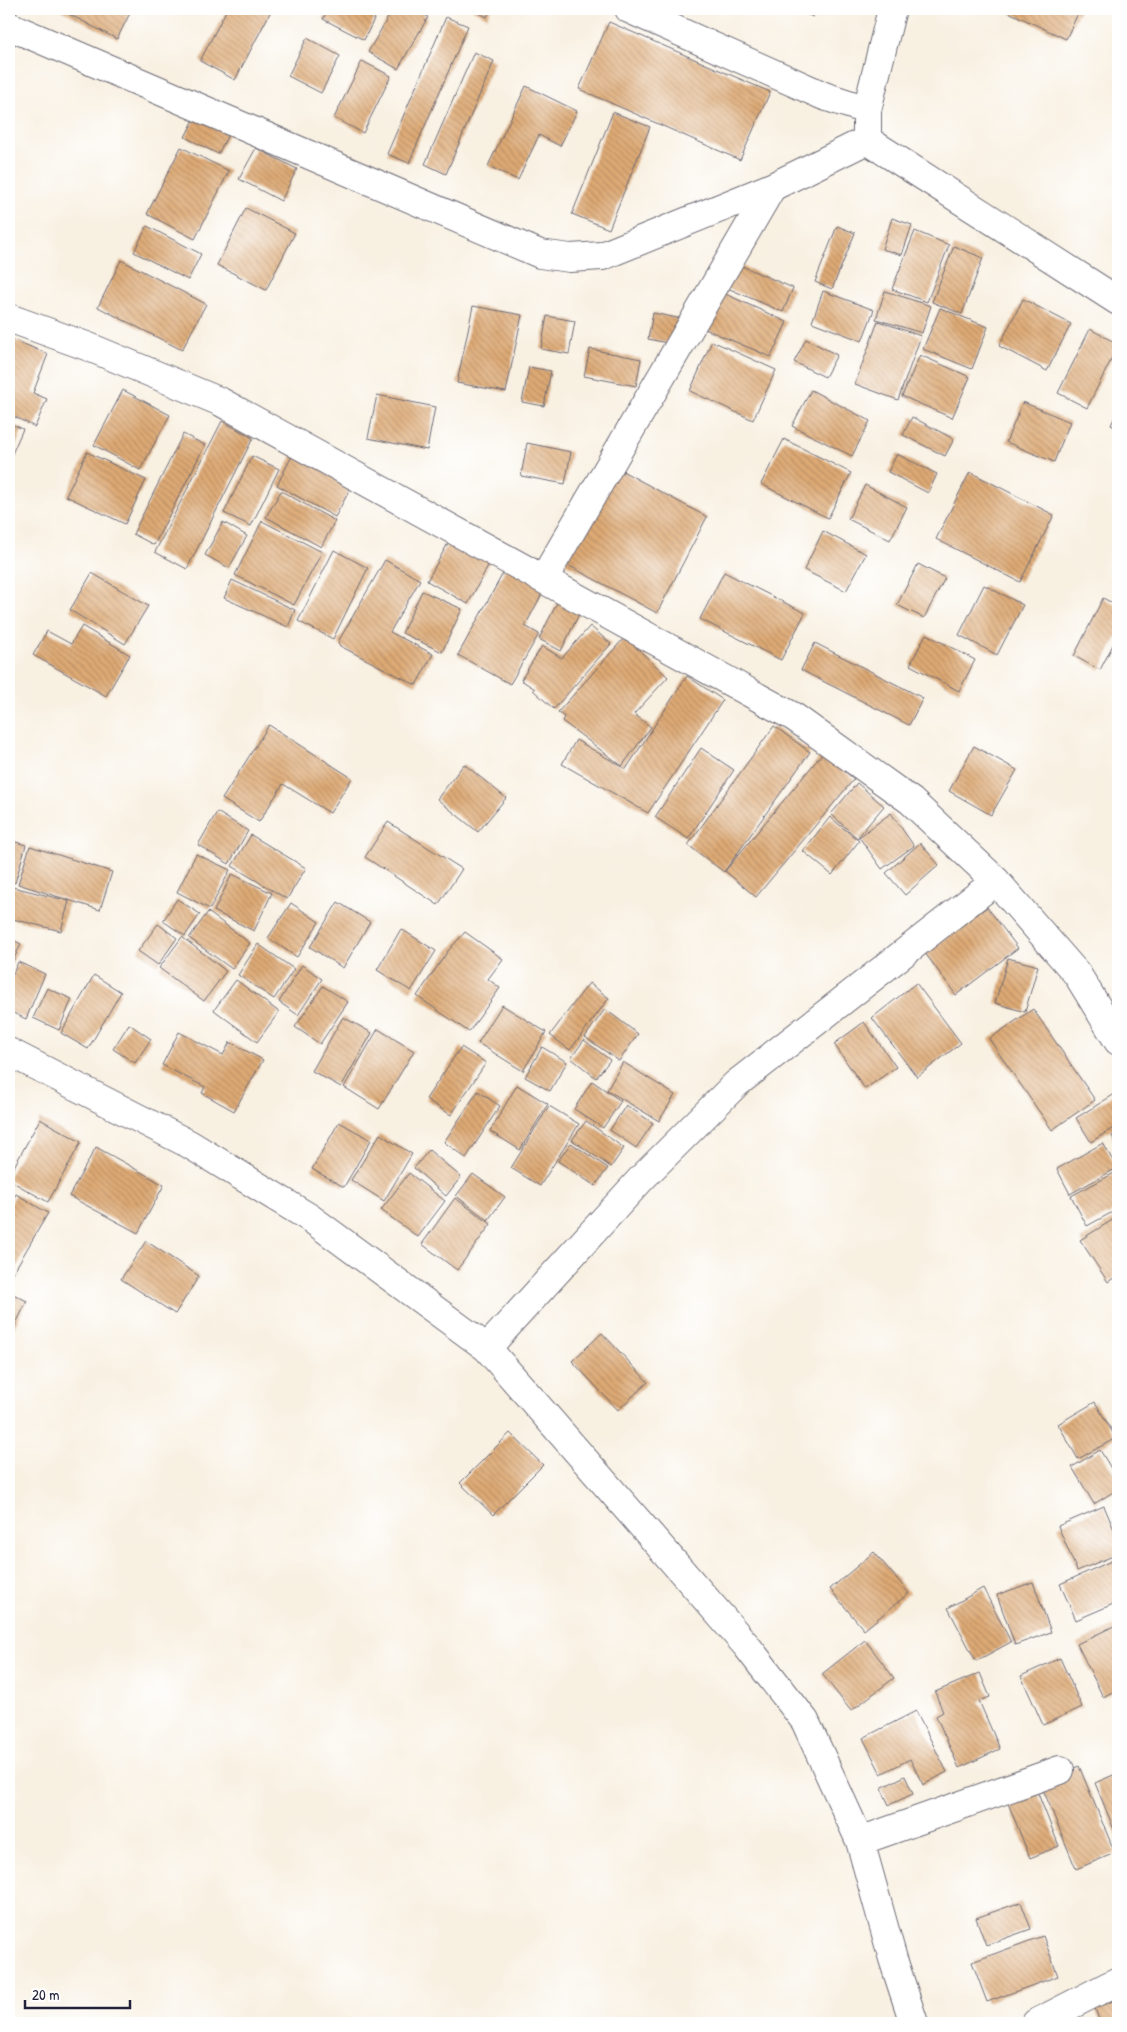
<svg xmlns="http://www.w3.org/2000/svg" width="1127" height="2032" viewBox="0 0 1127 2032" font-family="'Patrick Hand',sans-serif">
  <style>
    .building { fill: url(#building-back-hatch) }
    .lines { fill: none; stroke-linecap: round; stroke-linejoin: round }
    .minor-casing { stroke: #6d6a75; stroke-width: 30 }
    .tertiary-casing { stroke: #6d6a75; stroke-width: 30 }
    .primary-casing { stroke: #6d6a75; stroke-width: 30 }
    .minor { stroke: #fff; stroke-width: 28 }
    .tertiary { stroke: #fff; stroke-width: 28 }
    .primary { stroke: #fff; stroke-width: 28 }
  </style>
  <defs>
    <pattern id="building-back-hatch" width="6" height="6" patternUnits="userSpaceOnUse" patternTransform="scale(1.25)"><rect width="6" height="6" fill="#deaa75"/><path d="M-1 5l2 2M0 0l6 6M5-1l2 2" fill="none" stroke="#b48a61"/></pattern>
  </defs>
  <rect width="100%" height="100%" fill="#fff"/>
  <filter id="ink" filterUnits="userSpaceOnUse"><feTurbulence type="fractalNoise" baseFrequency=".02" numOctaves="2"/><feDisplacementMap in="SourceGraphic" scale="10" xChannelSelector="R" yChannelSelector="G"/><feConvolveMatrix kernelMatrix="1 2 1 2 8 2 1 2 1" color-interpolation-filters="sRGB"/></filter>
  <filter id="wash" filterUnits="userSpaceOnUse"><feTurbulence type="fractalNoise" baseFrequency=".0096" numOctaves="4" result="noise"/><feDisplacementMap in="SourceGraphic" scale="20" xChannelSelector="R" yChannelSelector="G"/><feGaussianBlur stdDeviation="1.12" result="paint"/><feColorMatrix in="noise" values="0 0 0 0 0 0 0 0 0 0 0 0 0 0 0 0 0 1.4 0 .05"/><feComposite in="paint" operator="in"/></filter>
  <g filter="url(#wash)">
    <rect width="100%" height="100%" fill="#f8f0e1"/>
    <g id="blocks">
      <g class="building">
        <path d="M 59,9 L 132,9 L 117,39 Z"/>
        <path d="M 227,9 L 272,9 L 235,80 L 200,61 Z"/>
        <path d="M 328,9 L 379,9 L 364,40 L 323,19 Z"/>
        <path d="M 393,9 L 414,9 L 428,17 L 398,69 L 368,52 Z"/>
        <path d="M 471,9 L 491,9 L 487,17 Z"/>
        <path d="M 795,9 L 816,9 L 813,17 Z"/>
        <path d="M 1002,9 L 1080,9 L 1066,39 Z"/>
        <path d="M 446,17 L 468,26 L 409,163 L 387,154 Z"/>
        <path d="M 609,22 L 770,92 L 740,160 L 579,89 Z"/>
        <path d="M 307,38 L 340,56 L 321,93 L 288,76 Z"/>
        <path d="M 474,52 L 494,61 L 446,174 L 425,164 Z"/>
        <path d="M 362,61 L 391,76 L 363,133 L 334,118 Z"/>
        <path d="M 526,86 L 577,111 L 560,146 L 539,135 L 518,180 L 488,166 Z"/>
        <path d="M 198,112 L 231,129 L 218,154 L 185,137 Z"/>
        <path d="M 613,112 L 650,127 L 609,229 L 572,214 Z"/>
        <path d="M 181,147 L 229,171 L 195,239 L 147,214 Z"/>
        <path d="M 256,148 L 297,169 L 281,201 L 239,179 Z"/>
        <path d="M 246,208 L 295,233 L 266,290 L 217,265 Z"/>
        <path d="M 892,218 L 912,225 L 902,255 L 882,249 Z"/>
        <path d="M 147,226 L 201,254 L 188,280 L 134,252 Z"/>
        <path d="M 837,226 L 855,233 L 832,289 L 815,282 Z"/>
        <path d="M 915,231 L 949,245 L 927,302 L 892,289 Z"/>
        <path d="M 954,246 L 983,258 L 962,314 L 932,302 Z"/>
        <path d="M 121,260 L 206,304 L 182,350 L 98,307 Z"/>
        <path d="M 735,263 L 793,288 L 783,312 L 725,287 Z"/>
        <path d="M 823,291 L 874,310 L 862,341 L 812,322 Z"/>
        <path d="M 885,291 L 931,306 L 922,333 L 876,319 Z"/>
        <path d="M 721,292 L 787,322 L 771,357 L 705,329 Z"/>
        <path d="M 1023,299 L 1071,324 L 1047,371 L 999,346 Z"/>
        <path d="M 473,306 L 522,315 L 506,392 L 457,383 Z"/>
        <path d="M 940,308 L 988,327 L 972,369 L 923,349 Z"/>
        <path d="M 653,313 L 682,319 L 677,345 L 648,339 Z"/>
        <path d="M 547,316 L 575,321 L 569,354 L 541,349 Z"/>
        <path d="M 878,321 L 921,336 L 898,400 L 855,384 Z"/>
        <path d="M 1090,329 L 1118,344 L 1118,346 L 1087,408 L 1058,393 Z"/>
        <path d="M 9,338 L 48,354 L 33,393 L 47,399 L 35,427 L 9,414 Z"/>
        <path d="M 806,339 L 837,355 L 825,377 L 794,362 Z"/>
        <path d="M 712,341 L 776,370 L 753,420 L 690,391 Z"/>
        <path d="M 590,349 L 641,359 L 636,386 L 584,376 Z"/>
        <path d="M 920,355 L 970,377 L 952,418 L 902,396 Z"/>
        <path d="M 529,367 L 551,371 L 544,406 L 522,402 Z"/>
        <path d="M 123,390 L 170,415 L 140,470 L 94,445 Z"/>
        <path d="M 811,390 L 870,421 L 852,456 L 792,426 Z"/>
        <path d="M 377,395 L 435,407 L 427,450 L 368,438 Z"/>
        <path d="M 1023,402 L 1070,422 L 1054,462 L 1006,442 Z"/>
        <path d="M 1118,410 L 1118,429 L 1111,425 Z"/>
        <path d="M 912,417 L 954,439 L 945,456 L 903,435 Z"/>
        <path d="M 222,421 L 253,438 L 187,569 L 155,552 Z"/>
        <path d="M 9,423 L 23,429 L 11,456 L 9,455 Z"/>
        <path d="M 183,434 L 205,445 L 154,545 L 133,534 Z"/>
        <path d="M 784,439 L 851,473 L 828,518 L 761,484 Z"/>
        <path d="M 527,443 L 571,452 L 565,484 L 521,476 Z"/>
        <path d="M 87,452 L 146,480 L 125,524 L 66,496 Z"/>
        <path d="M 294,452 L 353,484 L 335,517 L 277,485 Z"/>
        <path d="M 897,454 L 937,474 L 928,493 L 888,472 Z"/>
        <path d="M 252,456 L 279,469 L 251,526 L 224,513 Z"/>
        <path d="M 615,467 L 707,517 L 657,613 L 564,563 Z"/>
        <path d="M 970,472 L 1054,515 L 1020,582 L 936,539 Z"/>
        <path d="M 865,485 L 907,507 L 890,540 L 848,519 Z"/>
        <path d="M 281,491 L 335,521 L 321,547 L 266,517 Z"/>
        <path d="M 262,521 L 322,552 L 294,605 L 235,575 Z"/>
        <path d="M 223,522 L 247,536 L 229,568 L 205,555 Z"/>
        <path d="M 823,531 L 866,554 L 846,591 L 804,570 Z"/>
        <path d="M 452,536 L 492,558 L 468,604 L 427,581 Z"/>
        <path d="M 334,550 L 368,568 L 333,639 L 298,621 Z"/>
        <path d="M 385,560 L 420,580 L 390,632 L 433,654 L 416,685 L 340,646 L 338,642 Z"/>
        <path d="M 918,564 L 945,578 L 924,618 L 897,605 Z"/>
        <path d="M 507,566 L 545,588 L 525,626 L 539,634 L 510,684 L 458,655 Z"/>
        <path d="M 724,572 L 805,613 L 781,660 L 700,619 Z"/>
        <path d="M 92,573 L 148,606 L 125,644 L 70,610 Z"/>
        <path d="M 232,580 L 295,610 L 288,627 L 224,598 Z"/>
        <path d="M 984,585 L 1023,605 L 997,655 L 959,635 Z"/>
        <path d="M 422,591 L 462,609 L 442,652 L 402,633 Z"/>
        <path d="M 1103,598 L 1118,606 L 1118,635 L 1100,670 L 1074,656 Z"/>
        <path d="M 559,599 L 581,610 L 561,651 L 539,639 Z"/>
        <path d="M 82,626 L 130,655 L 106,696 L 33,655 L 47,631 L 71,644 Z"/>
        <path d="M 590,626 L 611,644 L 554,709 L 533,690 L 535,689 L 521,680 L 542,646 L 562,658 Z"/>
        <path d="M 926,634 L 975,660 L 959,691 L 910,665 Z"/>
        <path d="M 625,637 L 668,677 L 634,714 L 651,727 L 622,766 L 562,721 L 564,717 L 558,712 Z"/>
        <path d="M 815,643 L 923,698 L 909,725 L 801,670 Z"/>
        <path d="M 687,676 L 723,700 L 648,813 L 562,764 L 576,740 L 626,769 Z"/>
        <path d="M 269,725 L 352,778 L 330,813 L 283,784 L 259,822 L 222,799 Z"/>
        <path d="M 774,726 L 810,752 L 724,872 L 688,845 Z"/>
        <path d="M 974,746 L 1017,770 L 991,815 L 949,791 Z"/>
        <path d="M 701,748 L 734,770 L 688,839 L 655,817 Z"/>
        <path d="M 823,753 L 854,779 L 756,897 L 725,871 Z"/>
        <path d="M 464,764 L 506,798 L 478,832 L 437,799 Z"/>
        <path d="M 857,783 L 884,806 L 857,838 L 831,814 Z"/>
        <path d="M 217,812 L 248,831 L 229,864 L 198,845 Z"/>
        <path d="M 891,813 L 914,846 L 882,869 L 859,837 Z"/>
        <path d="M 830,817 L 859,841 L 832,875 L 803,851 Z"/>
        <path d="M 388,822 L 462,869 L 438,905 L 365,857 Z"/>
        <path d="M 251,835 L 306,868 L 287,899 L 232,866 Z"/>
        <path d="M 9,840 L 26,845 L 15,883 L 9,881 Z"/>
        <path d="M 920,843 L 939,865 L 905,895 L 886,873 Z"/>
        <path d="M 30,846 L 112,872 L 100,910 L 18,884 Z"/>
        <path d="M 196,854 L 230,870 L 210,909 L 177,892 Z"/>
        <path d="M 232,874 L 272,893 L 254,931 L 214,911 Z"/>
        <path d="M 9,886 L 69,901 L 61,931 L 9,918 Z"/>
        <path d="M 177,899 L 200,914 L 185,936 L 163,921 Z"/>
        <path d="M 338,902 L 370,922 L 343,968 L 310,947 Z"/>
        <path d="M 291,903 L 319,922 L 297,957 L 268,938 Z"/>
        <path d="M 987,907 L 1018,948 L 956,995 L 925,953 Z"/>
        <path d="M 208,912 L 250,943 L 232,969 L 189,938 Z"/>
        <path d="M 158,924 L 177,938 L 158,965 L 138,951 Z"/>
        <path d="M 401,929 L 436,951 L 411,991 L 377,970 Z"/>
        <path d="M 465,932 L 503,959 L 488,979 L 500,988 L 469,1032 L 417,996 L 448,951 Z"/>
        <path d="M 182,937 L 226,971 L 204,1001 L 159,968 Z"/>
        <path d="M 9,938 L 21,944 L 9,969 Z"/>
        <path d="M 258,944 L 294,969 L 274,999 L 238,975 Z"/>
        <path d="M 1008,958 L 1038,966 L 1025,1012 L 995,1003 Z"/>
        <path d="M 18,962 L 45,974 L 26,1019 L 9,1011 L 9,983 Z"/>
        <path d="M 302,965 L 322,979 L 298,1015 L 279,1002 Z"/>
        <path d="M 94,975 L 121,992 L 88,1049 L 61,1033 Z"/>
        <path d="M 236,980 L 279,1012 L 257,1042 L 214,1010 Z"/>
        <path d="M 589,983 L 609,998 L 570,1050 L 550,1035 Z"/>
        <path d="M 916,983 L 961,1043 L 917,1077 L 872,1018 Z"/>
        <path d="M 323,986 L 348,1002 L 320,1044 L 295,1027 Z"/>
        <path d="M 47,988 L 72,999 L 59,1030 L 33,1018 Z"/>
        <path d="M 502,1005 L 546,1032 L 523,1071 L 478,1043 Z"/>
        <path d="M 605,1009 L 638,1034 L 619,1061 L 585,1037 Z"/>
        <path d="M 1033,1009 L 1095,1100 L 1052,1130 L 989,1039 Z"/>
        <path d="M 343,1017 L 372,1033 L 341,1087 L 312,1071 Z"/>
        <path d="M 864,1022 L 896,1067 L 865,1089 L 834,1044 Z"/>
        <path d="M 129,1024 L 151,1039 L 135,1063 L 113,1049 Z"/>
        <path d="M 378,1029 L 414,1051 L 379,1109 L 344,1087 Z"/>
        <path d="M 179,1032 L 223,1055 L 230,1042 L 263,1060 L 234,1111 L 202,1093 L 205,1087 L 162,1065 Z"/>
        <path d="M 584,1040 L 610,1060 L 596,1078 L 571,1058 Z"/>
        <path d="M 461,1047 L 486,1063 L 451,1115 L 426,1099 Z"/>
        <path d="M 542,1047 L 567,1062 L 550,1091 L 525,1077 Z"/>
        <path d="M 623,1062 L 675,1095 L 659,1121 L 607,1090 Z"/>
        <path d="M 592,1081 L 621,1101 L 603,1128 L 574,1109 Z"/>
        <path d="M 517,1085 L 548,1104 L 520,1150 L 490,1131 Z"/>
        <path d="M 478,1091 L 500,1106 L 466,1158 L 444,1142 Z"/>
        <path d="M 1118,1092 L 1118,1125 L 1091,1142 L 1076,1118 Z"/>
        <path d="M 626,1105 L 653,1123 L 636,1148 L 610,1130 Z"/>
        <path d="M 549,1106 L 579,1124 L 540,1186 L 511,1168 Z"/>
        <path d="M 40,1119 L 81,1142 L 48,1202 L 9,1180 L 9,1176 Z"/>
        <path d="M 586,1121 L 624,1148 L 611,1167 L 572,1140 Z"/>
        <path d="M 339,1122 L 371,1140 L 344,1187 L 312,1169 Z"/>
        <path d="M 1118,1132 L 1118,1148 L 1112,1136 Z"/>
        <path d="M 380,1134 L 412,1154 L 384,1201 L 351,1180 Z"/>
        <path d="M 571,1143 L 608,1168 L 595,1186 L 558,1161 Z"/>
        <path d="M 1103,1143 L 1117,1168 L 1070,1194 L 1057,1169 Z"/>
        <path d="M 96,1147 L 164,1185 L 138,1233 L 69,1196 Z"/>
        <path d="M 429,1150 L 461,1177 L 446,1196 L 414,1168 Z"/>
        <path d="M 1118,1171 L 1118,1209 L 1087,1226 L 1071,1196 Z"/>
        <path d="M 409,1173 L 445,1201 L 418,1237 L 381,1210 Z"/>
        <path d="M 473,1174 L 505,1197 L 488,1220 L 456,1196 Z"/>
        <path d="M 16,1194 L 48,1213 L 13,1273 L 9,1270 L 9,1206 Z"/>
        <path d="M 455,1198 L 491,1224 L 457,1270 L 422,1244 Z"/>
        <path d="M 1114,1219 L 1118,1224 L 1118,1275 L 1108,1282 L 1080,1240 Z"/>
        <path d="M 146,1241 L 199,1276 L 175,1314 L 121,1279 Z"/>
        <path d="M 9,1292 L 27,1301 L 9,1338 Z"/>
        <path d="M 602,1333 L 648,1382 L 618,1410 L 572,1361 Z"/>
        <path d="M 1095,1402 L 1116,1438 L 1078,1459 L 1058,1424 Z"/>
        <path d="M 510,1433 L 543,1465 L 493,1515 L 460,1483 Z"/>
        <path d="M 1100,1450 L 1118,1480 L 1118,1489 L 1094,1504 L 1072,1467 Z"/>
        <path d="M 1104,1506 L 1118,1539 L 1118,1554 L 1077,1571 L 1058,1526 Z"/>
        <path d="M 874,1552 L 909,1593 L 864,1630 L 830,1589 Z"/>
        <path d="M 1118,1558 L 1118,1602 L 1076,1620 L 1060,1584 Z"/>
        <path d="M 1033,1582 L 1051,1632 L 1015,1645 L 997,1595 Z"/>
        <path d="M 983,1588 L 1011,1642 L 976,1661 L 948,1608 Z"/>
        <path d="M 1114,1626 L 1118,1634 L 1118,1689 L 1103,1697 L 1077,1644 Z"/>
        <path d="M 865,1640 L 894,1678 L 851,1711 L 822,1674 Z"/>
        <path d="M 1060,1658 L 1082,1707 L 1043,1725 L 1021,1676 Z"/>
        <path d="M 980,1673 L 990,1697 L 979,1701 L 1000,1749 L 959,1768 L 936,1716 L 943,1712 L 935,1692 Z"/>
        <path d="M 916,1711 L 947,1772 L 923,1785 L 910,1759 L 881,1774 L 863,1738 Z"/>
        <path d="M 1079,1766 L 1115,1853 L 1076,1869 L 1040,1782 Z"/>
        <path d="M 1118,1773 L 1118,1839 L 1095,1783 Z"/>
        <path d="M 905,1776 L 913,1794 L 889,1805 L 881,1788 Z"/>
        <path d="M 1035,1786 L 1059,1846 L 1030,1858 L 1006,1798 Z"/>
        <path d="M 1021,1902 L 1031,1929 L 986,1945 L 976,1918 Z"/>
        <path d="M 1043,1936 L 1058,1976 L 987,2002 L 972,1962 Z"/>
        <path d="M 1118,1999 L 1118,2023 L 1100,2023 L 1095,2008 Z"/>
      </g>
    </g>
  </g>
  <g filter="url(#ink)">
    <use href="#blocks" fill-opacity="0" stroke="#6d6a75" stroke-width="1"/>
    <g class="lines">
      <g class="minor-casing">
        <g id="minor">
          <path d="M 629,9 L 824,96 L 867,110"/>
          <path d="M 9,318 L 89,347 L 221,402 L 794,717 L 911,801 L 996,881 L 1077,974 L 1118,1041"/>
          <path d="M 544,578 L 772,187"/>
          <path d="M 9,1052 L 189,1144 L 310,1218 L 487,1348 L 746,1645 L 805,1721 L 860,1841 L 893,1959 L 914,2023"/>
          <path d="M 487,1348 L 642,1178 L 736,1084 L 996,881"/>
          <path d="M 860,1841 L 1060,1770"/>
          <path d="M 1036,2023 L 1118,1981"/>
        </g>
      </g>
      <g class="tertiary-casing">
        <path id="tertiary" d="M 9,26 L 540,254 L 570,258 L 602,256 L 772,187 L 867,140"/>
      </g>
      <g class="primary-casing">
        <path id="primary" d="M 892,9 L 867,110 L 867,140 L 1118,301"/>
      </g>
      <use href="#minor" class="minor"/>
      <use href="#tertiary" class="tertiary"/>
      <use href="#primary" class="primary"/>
    </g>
  </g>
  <rect width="1127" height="2032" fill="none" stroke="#fff" stroke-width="30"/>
  <path d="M25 2000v8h105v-8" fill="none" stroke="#22223b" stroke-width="2.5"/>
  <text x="32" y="2000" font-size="15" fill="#22223b" stroke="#ffffff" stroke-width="4" paint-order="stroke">20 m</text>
</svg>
